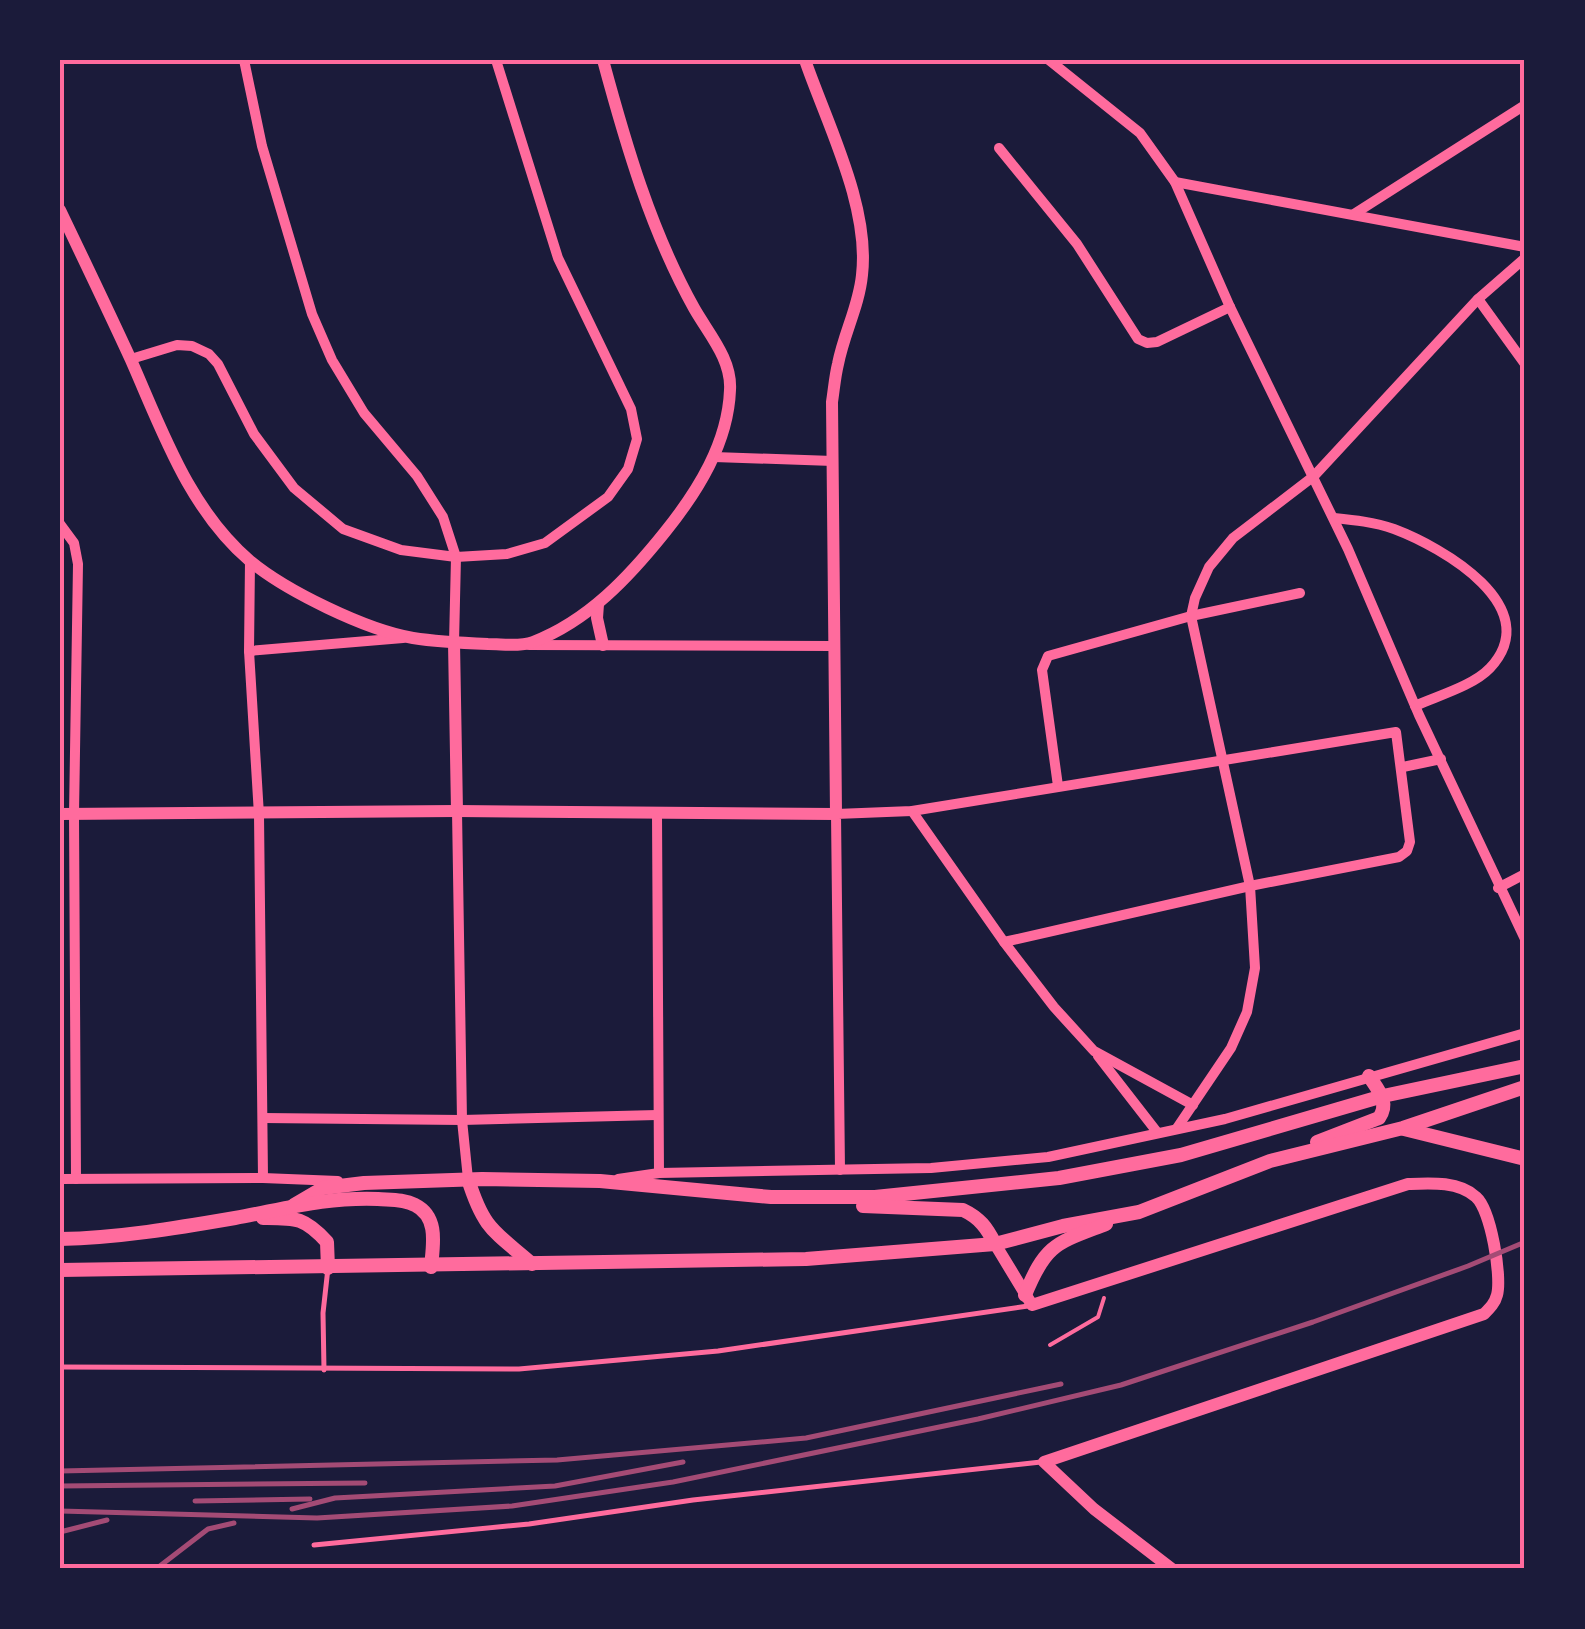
<svg xmlns="http://www.w3.org/2000/svg" width="1585" height="1629" viewBox="0 0 1585 1629" font-family="'Titillium Web',sans-serif">
  <style>
    .lines { fill: none; stroke-linecap: round; stroke-linejoin: round }
    .path { stroke: #ff6b9d; stroke-width: 4 }
    .service { stroke: #ff6b9d; stroke-width: 5 }
    .minor { stroke: #ff6b9d; stroke-width: 10 }
    .tertiary { stroke: #ff6b9d; stroke-width: 12 }
    .secondary { stroke: #ff6b9d; stroke-width: 14 }
    .rail { stroke: #a44b75; stroke-width: 5 }
    .neatline { fill: none; stroke: #ff6b9d; stroke-width: 4 }
  </style>
  <rect width="100%" height="100%" fill="#1b1b3a"/>
  <g class="lines">
    <path class="path" d="M 1050,1345 L 1098,1317 L 1104,1298"/>
    <g class="service">
      <path d="M 60,1367 L 519,1369 L 718,1351 L 1028,1306"/>
      <path d="M 324,1370 L 323,1313 L 328,1268"/>
      <path d="M 314,1545 L 529,1524 L 693,1500 L 1041,1462"/>
    </g>
    <g class="minor">
      <path d="M 244,60 L 262,146 L 312,314 L 332,360 L 364,413 L 417,476 L 443,517 L 456,557 L 454,643"/>
      <path d="M 1049,60 L 1140,133 L 1175,182 L 1230,307 L 1348,549 L 1419,715 L 1525,939"/>
      <path d="M 999,148 L 1077,244 L 1138,339 L 1147,343 L 1157,342 L 1230,307"/>
      <path d="M 1175,182 L 1525,247"/>
      <path d="M 1354,214 L 1525,105"/>
      <path d="M 1478,299 L 1525,364"/>
      <path d="M 131,359 L 177,345 L 192,346 L 209,354 L 218,364 L 254,434 L 294,488 L 343,529 L 401,550 L 456,557 L 507,554 L 545,543 L 608,497 L 628,469 L 637,439 L 631,409 L 558,258 L 496,60"/>
      <path d="M 714,457 L 833,461"/>
      <path d="M 1334,518 C 1354,520 1374,522 1394,529 C 1442,547 1547,607 1490,668 C 1473,686 1437,696 1415,706"/>
      <path d="M 60,524 L 74,543 L 78,564 L 74,814 L 76,1179"/>
      <path d="M 250,561 L 249,651 L 259,815 L 263,1178"/>
      <path d="M 529,645 L 833,646"/>
      <path d="M 249,651 L 403,638"/>
      <path d="M 1403,767 L 1441,759"/>
      <path d="M 1058,786 L 1042,670 L 1048,656 L 1191,616 L 1300,593"/>
      <path d="M 457,811 L 462,1120 L 468,1179"/>
      <path d="M 912,811 L 1004,942 L 1054,1007 L 1094,1051 L 1193,1105"/>
      <path d="M 657,814 L 659,1173"/>
      <path d="M 1498,888 L 1525,874"/>
      <path d="M 1098,1056 L 1157,1132"/>
      <path d="M 263,1118 L 462,1120 L 657,1115"/>
      <path d="M 1177,1128 L 1231,1048 L 1247,1012 L 1255,968 L 1250,886 L 1191,616 L 1195,598 L 1209,567 L 1233,538 L 1314,476 L 1478,299 L 1525,258"/>
      <path d="M 840,1170 L 836,814 L 912,811 L 1396,732 L 1410,842 L 1407,851 L 1399,857 L 1250,886 L 1004,942"/>
      <path d="M 60,1179 L 263,1178 L 338,1181"/>
      <path d="M 618,1179 L 659,1173 L 931,1168 L 1048,1157 L 1225,1119 L 1525,1033"/>
    </g>
    <g class="tertiary">
      <path d="M 60,210 C 84,260 108,310 131,360 C 162,430 189,509 250,561 C 286,591 366,630 413,638 C 438,642 463,643 488,644 C 503,644 520,647 533,642 C 588,621 629,577 665,532 C 698,491 728,443 730,390 C 732,359 708,333 694,308 C 651,231 626,145 603,60"/>
      <path d="M 598,604 L 597,618 L 603,645"/>
      <path d="M 454,643 L 457,811"/>
      <path d="M 60,814 L 457,811 L 836,814 L 832,402 C 834,389 835,376 838,364 C 844,333 859,306 862,275 C 870,206 827,124 805,60"/>
      <path d="M 995,1244 L 1032,1305 L 1408,1184 C 1430,1183 1459,1181 1476,1197 C 1491,1210 1502,1277 1497,1295 C 1495,1303 1490,1308 1484,1314 L 1044,1462 L 1094,1509 L 1172,1569"/>
    </g>
    <g class="secondary">
      <path d="M 1404,1129 L 1525,1159"/>
      <path d="M 1317,1142 L 1379,1118 C 1390,1102 1378,1090 1369,1076"/>
      <path d="M 468,1179 C 484,1230 494,1231 532,1264"/>
      <path d="M 294,1205 L 323,1188 L 364,1183 L 482,1179 L 600,1181 L 771,1197 L 875,1197 L 1059,1178 L 1181,1155 L 1383,1096 L 1525,1066"/>
      <path d="M 863,1206 L 963,1210 C 980,1218 987,1228 995,1244"/>
      <path d="M 263,1218 C 296,1218 304,1217 327,1242 L 328,1268"/>
      <path d="M 60,1239 C 118,1238 177,1228 235,1218 C 285,1209 325,1197 378,1199 C 390,1200 404,1199 415,1205 C 439,1217 433,1245 431,1267"/>
      <path d="M 60,1270 L 806,1259 L 995,1244 L 1063,1226 L 1139,1212 L 1270,1161 L 1403,1128 L 1525,1087"/>
      <path d="M 1025,1295 C 1046,1243 1057,1243 1106,1224"/>
    </g>
    <g class="rail">
      <path d="M 60,1471 L 557,1460 L 806,1438 L 1061,1384"/>
      <path d="M 60,1486 L 365,1483"/>
      <path d="M 195,1501 L 310,1499"/>
      <path d="M 292,1509 L 335,1498 L 555,1486 L 683,1462"/>
      <path d="M 60,1511 L 317,1518 L 512,1506 L 673,1482 L 978,1419 L 1121,1385 L 1313,1322 L 1468,1266 L 1525,1242"/>
      <path d="M 60,1532 L 107,1520"/>
      <path d="M 156,1569 L 208,1529 L 234,1523"/>
    </g>
  </g>
  <rect width="1585" height="1629" fill="none" stroke="#1b1b3a" stroke-width="125"/>
  <rect x="62" y="62" width="1460" height="1504" class="neatline"/>
</svg>
